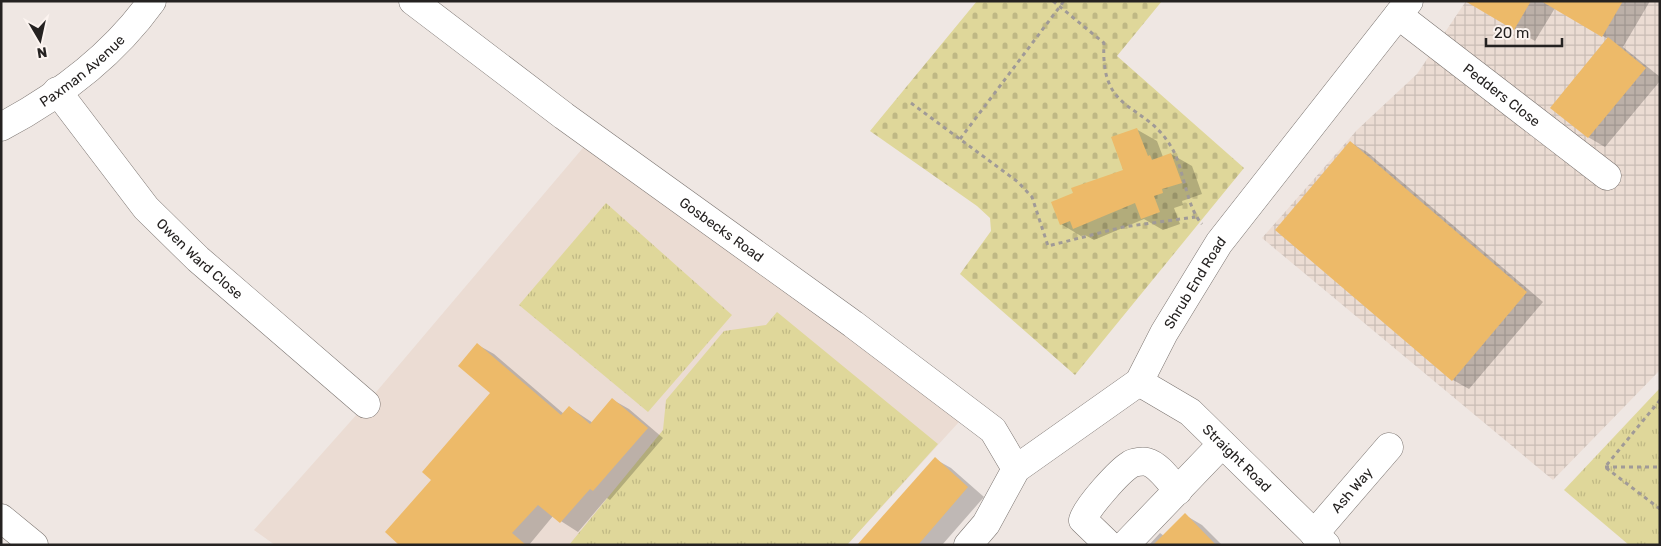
<svg xmlns="http://www.w3.org/2000/svg" width="1661" height="546" viewBox="0 0 1661 546" font-family="Rubik,sans-serif">
  <style>
    .built { fill: #ebdcd3 }
    .industrial { fill: url(#industrial-grid) }
    .grass { fill: url(#grass-tufts) }
    .cemetery { fill: url(#cemetery-stones) }
    .shadow { fill: #0003 }
    .building { fill: #edba69 }
    .lines { fill: none; stroke-linecap: round; stroke-linejoin: round }
    .minor-casing { stroke: #7b7470; stroke-width: 29 }
    .major-casing { stroke: #7b7470; stroke-width: 29 }
    .path { stroke: #a09a97; stroke-width: 3; stroke-dasharray: 4 4; stroke-linecap: butt }
    .minor { stroke: #fff; stroke-width: 28 }
    .major { stroke: #fff; stroke-width: 28 }
    .labels { text-anchor: middle; dominant-baseline: central; stroke-width: 4; stroke-linejoin: round; paint-order: stroke }
    .street-label { font-size: 14px; fill: #252221; stroke: #fcf4f0 }
  </style>
  <defs>
    <pattern id="industrial-grid" width="8" height="8" patternUnits="userSpaceOnUse" patternTransform="scale(1.25)"><rect width="8" height="8" fill="#ebdcd3"/><path d="M0 4h8M4 0v8" fill="none" stroke="#c9bcb5"/></pattern>
    <pattern id="grass-tufts" width="24" height="20" patternUnits="userSpaceOnUse" patternTransform="scale(1.25)"><rect width="24" height="20" fill="#dfd79a"/><path d="M3 7l-1-3M5 7V3M7 7l1-3M15 17l-1-3M17 17v-4M19 17l1-3" fill="none" stroke="#bfb884"/></pattern>
    <pattern id="cemetery-stones" width="16" height="16" patternUnits="userSpaceOnUse" patternTransform="scale(1.25)"><rect width="16" height="16" fill="#dfd79a"/><path d="M2 7V4a2 2 0 0 1 4 0v3zM10 15v-3a2 2 0 0 1 4 0v3z" fill="#bfb884"/></pattern>
  </defs>
  <rect width="100%" height="100%" fill="#efe7e3"/>
  <path class="built" d="M 593,136 L 968,412 L 847,545 L 275,545 L 254,530 L 366,404 Z"/>
  <path class="industrial" d="M 1466,1 L 1660,1 L 1660,370 L 1553,480 L 1262,238 L 1357,130 L 1417,74 Z"/>
  <g class="grass">
    <path d="M 606,203 L 732,315 L 648,412 L 519,305 Z"/>
    <path d="M 777,312 L 938,444 L 847,545 L 569,545 L 663,430 L 666,400 L 724,331 L 766,325 Z"/>
    <path d="M 1660,388 L 1660,545 L 1629,545 L 1564,490 Z"/>
  </g>
  <path class="cemetery" d="M 977,1 L 1162,1 L 1117,56 L 1244,168 L 1075,375 L 960,274 L 991,231 L 990,218 L 977,206 L 870,131 Z"/>
  <g class="shadow">
    <path d="M 1486,1 L 1650,1 L 1623,47 L 1660,77 L 1660,81 L 1605,147 L 1588,137 L 1608,39 L 1555,8 L 1535,41 L 1481,9 Z"/>
    <path d="M 1136,129 L 1157,141 L 1163,157 L 1171,154 L 1192,166 L 1202,194 L 1182,201 L 1183,205 L 1174,208 L 1180,224 L 1163,230 L 1144,219 L 1094,240 L 1085,235 L 1081,236 L 1061,224 L 1125,170 Z"/>
    <path d="M 1351,143 L 1367,152 L 1543,302 L 1469,389 L 1453,380 Z"/>
    <path d="M 478,345 L 494,354 L 564,414 L 569,407 L 593,423 L 613,400 L 629,409 L 663,438 L 610,500 L 607,498 L 578,532 L 553,516 L 529,545 L 401,545 L 432,480 L 491,393 Z"/>
    <path d="M 935,459 L 951,468 L 984,497 L 942,545 L 859,545 Z"/>
    <path d="M 1185,515 L 1202,525 L 1222,545 L 1149,545 L 1160,533 L 1164,536 Z"/>
  </g>
  <g class="building">
    <path d="M 1465,1 L 1531,1 L 1514,30 Z"/>
    <path d="M 1541,1 L 1623,1 L 1602,37 Z"/>
    <path d="M 1608,37 L 1646,68 L 1588,138 L 1550,108 Z"/>
    <path d="M 1137,128 L 1148,156 L 1150,155 L 1152,160 L 1171,153 L 1182,183 L 1162,189 L 1163,193 L 1154,196 L 1160,212 L 1141,219 L 1135,203 L 1073,229 L 1070,221 L 1060,225 L 1051,202 L 1073,193 L 1071,188 L 1123,170 L 1111,137 Z"/>
    <path d="M 1350,141 L 1527,292 L 1452,381 L 1275,230 Z"/>
    <path d="M 477,343 L 561,415 L 569,406 L 590,424 L 612,398 L 648,428 L 593,491 L 590,489 L 560,523 L 538,505 L 512,533 L 526,545 L 399,545 L 385,532 L 431,480 L 422,472 L 490,393 L 458,366 Z"/>
    <path d="M 935,457 L 968,487 L 918,545 L 857,545 Z"/>
    <path d="M 1185,513 L 1216,545 L 1153,545 Z"/>
  </g>
  <g class="lines">
    <g class="minor-casing">
      <g id="minor">
        <path id="s1" d="M 413,1 L 564,116 L 853,324 L 993,430 L 1016,469"/>
        <path id="s2" d="M 1398,15 L 1607,176"/>
        <path id="s3" d="M 57,91 L 146,208 L 198,259 L 366,404"/>
        <path id="s4" d="M 1,127 C 59,96 114,54 152,1"/>
        <path id="s5" d="M 1139,382 L 1190,412 L 1326,545"/>
        <path d="M 1,518 L 34,545"/>
        <path id="s6" d="M 1314,534 L 1389,447"/>
        <path d="M 1109,545 L 1083,520 C 1087,507 1119,471 1131,464 C 1134,462 1143,461 1147,462 C 1159,465 1170,482 1178,491"/>
        <path d="M 1125,545 L 1222,444"/>
      </g>
    </g>
    <g class="major-casing">
      <g id="major">
        <path id="s7" d="M 968,545 L 986,524 L 1016,469 L 1139,382 L 1164,333 L 1219,243 L 1409,1"/>
      </g>
    </g>
    <g class="path">
      <path d="M 1053,1 L 1104,43 C 1100,117 1146,100 1173,150 C 1184,171 1187,208 1202,224"/>
      <path d="M 911,103 L 1018,182 L 1032,197 L 1048,246 L 1123,227 L 1195,217"/>
      <path d="M 960,139 L 1064,1"/>
      <path d="M 1660,400 L 1605,467 L 1660,509"/>
      <path d="M 1605,467 L 1660,467"/>
    </g>
    <use href="#minor" class="minor"/>
    <use href="#major" class="major"/>
  </g>
  <g class="labels">
    <g class="street-label">
      <text stroke="none"><textPath href="#s4" startOffset="99">Paxman Avenue</textPath></text>
      <text stroke="none"><textPath href="#s2" startOffset="131">Pedders Close</textPath></text>
      <text stroke="none"><textPath href="#s1" startOffset="384">Gosbecks Road</textPath></text>
      <text stroke="none"><textPath href="#s3" startOffset="221">Owen Ward Close</textPath></text>
      <text stroke="none"><textPath href="#s7" startOffset="355">Shrub End Road</textPath></text>
      <text stroke="none"><textPath href="#s5" startOffset="125">Straight Road</textPath></text>
      <text stroke="none"><textPath href="#s6" startOffset="58">Ash Way</textPath></text>
    </g>
  </g>
  <rect width="1661" height="546" fill="none" stroke="#252221" stroke-width="5"/>
  <g transform="translate(40 40) rotate(171)" stroke="#fcf4f0" stroke-width="4" paint-order="stroke">
  <path d="M0-4L9 19L0 12L-9 19Z" fill="#252221"/>
  <text y="-8" font-size="14" font-weight="bold" text-anchor="middle" fill="#252221">N</text>
  </g>
  <path d="M1486 38v8h76v-8" fill="none" stroke="#252221" stroke-width="2.5"/>
  <text x="1494" y="38" font-size="15" fill="#252221" stroke="#fcf4f0" stroke-width="4" paint-order="stroke">20 m</text>
</svg>
